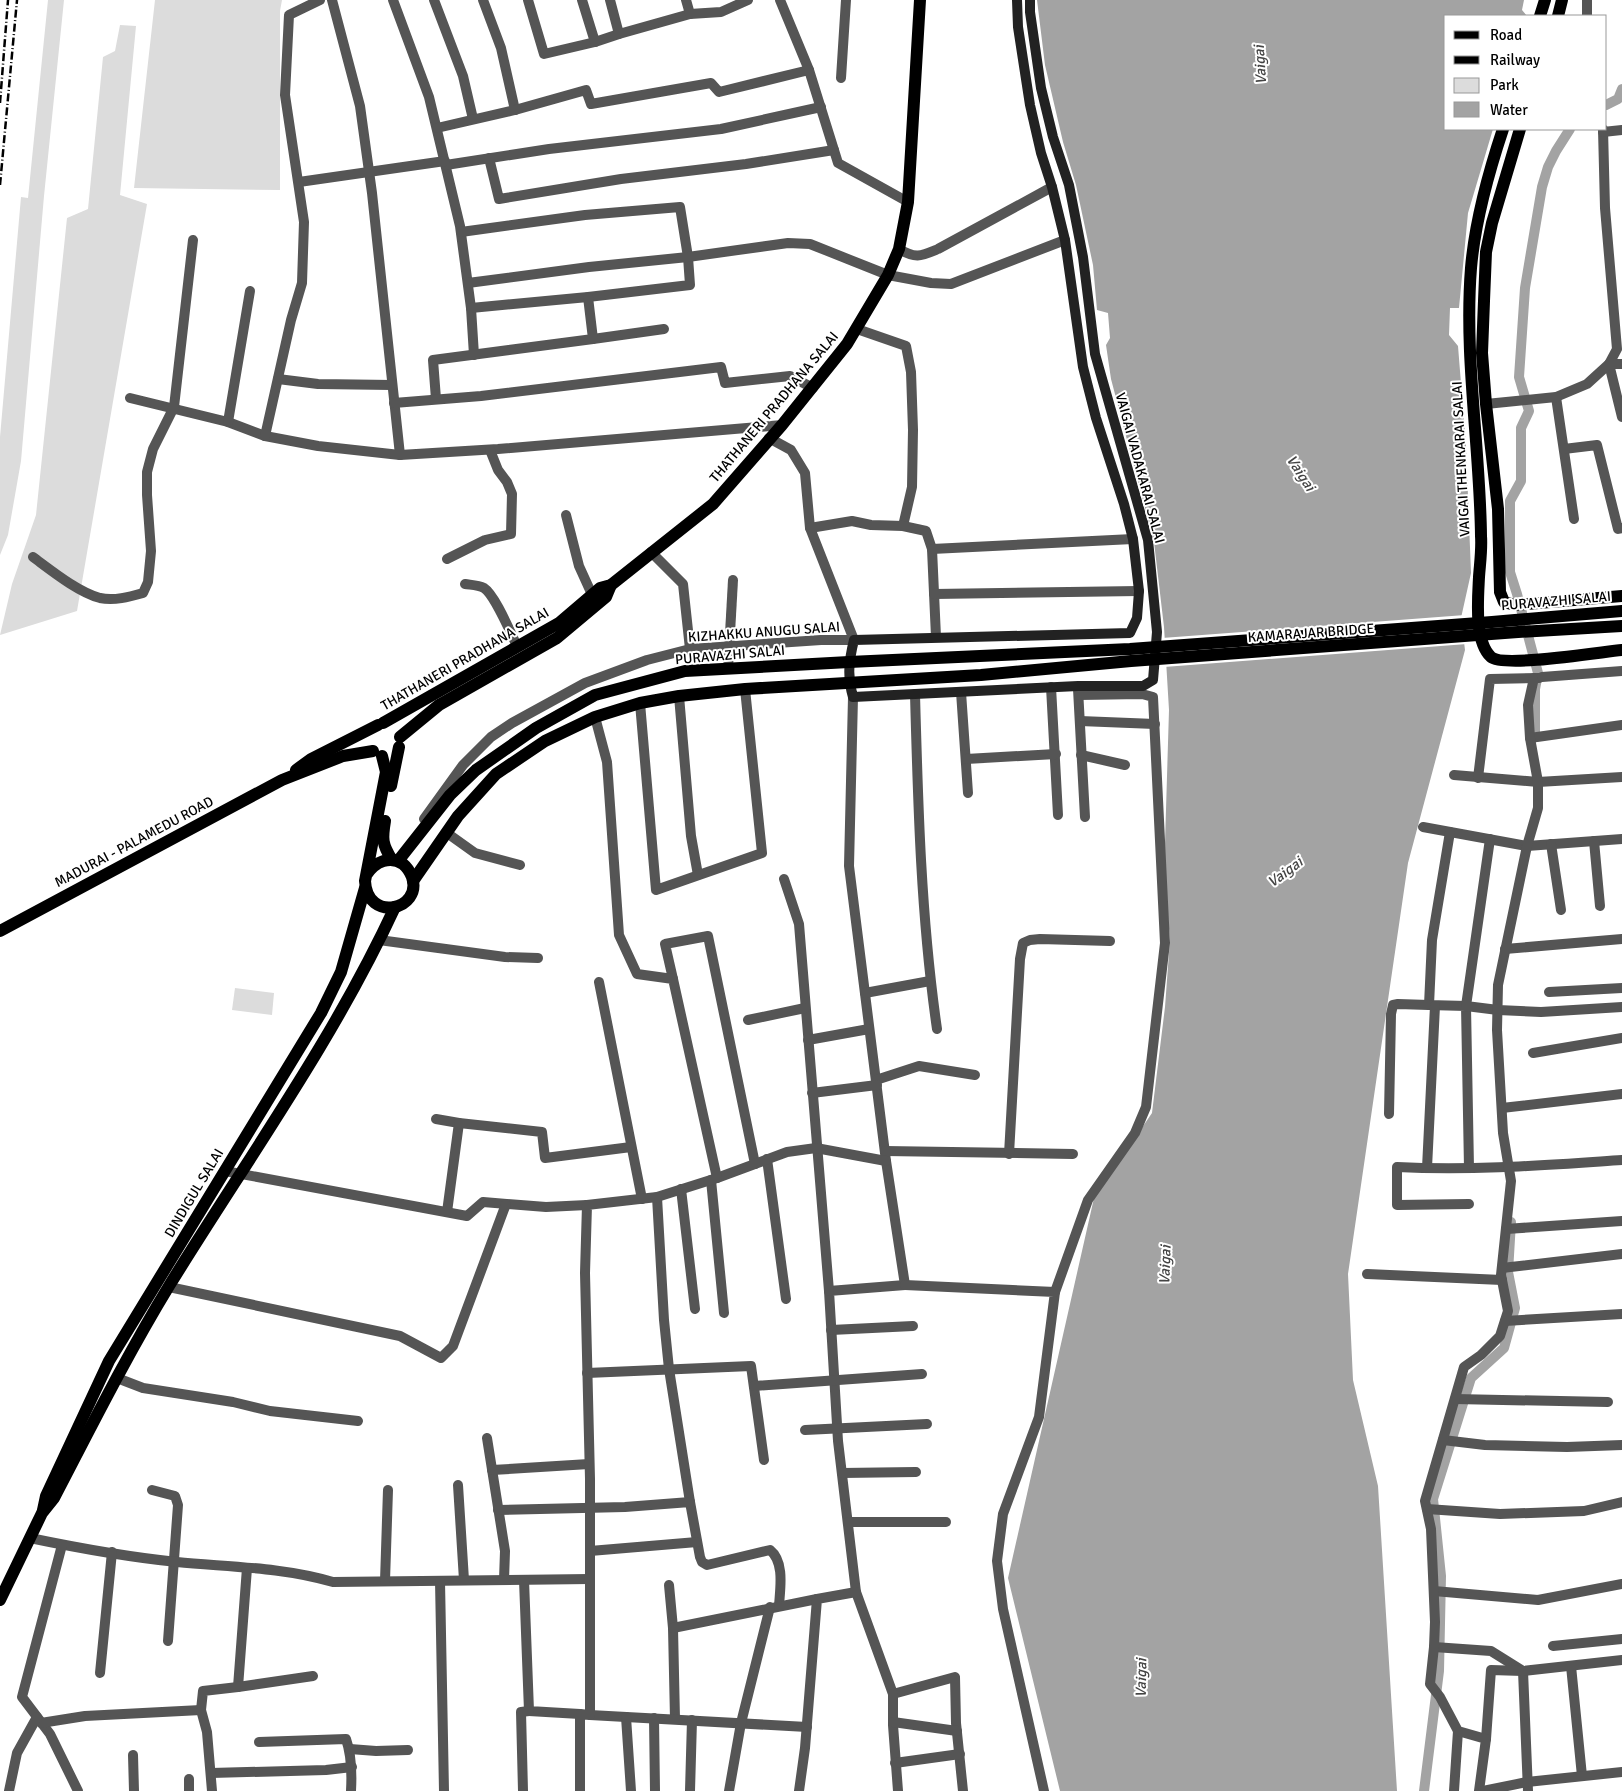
<svg xmlns="http://www.w3.org/2000/svg" width="1622" height="1791" viewBox="0 0 1622 1791" font-family="Signika,sans-serif">
  <style>
    .green { fill: #dcdcdc }
    .water { fill: #a3a3a3 }
    .pier { fill: #fff }
    .lines { fill: none; stroke-linecap: round; stroke-linejoin: round }
    .canal { stroke: #a3a3a3; stroke-width: 10 }
    .minor { stroke: #555; stroke-width: 10 }
    .tertiary { stroke: #555; stroke-width: 10 }
    .secondary { stroke: #222; stroke-width: 10 }
    .primary { stroke: #000; stroke-width: 12 }
    .rail { stroke: #000; stroke-width: 2.5; stroke-dasharray: 8 2.5 1 2.5; stroke-linecap: butt }
    .labels { text-anchor: middle; dominant-baseline: central; stroke-width: 4; stroke-linejoin: round; paint-order: stroke }
    .street-label { font-size: 14px; fill: #000; stroke: #fff }
    .water-label { font-size: 15px; font-style: italic; fill: #444; stroke: #fff }
  </style>
  <rect width="100%" height="100%" fill="#fff"/>
  <g class="green">
    <path d="M 48,0 L 64,0 L 44,196 L 21,461 L 8,535 L 0,555 L 0,437 L 21,197 L 28,198 Z"/>
    <path d="M 155,0 L 282,0 L 280,11 L 280,190 L 134,188 Z"/>
    <path d="M 120,25 L 136,26 L 120,195 L 147,204 L 77,611 L 0,635 L 12,584 L 36,515 L 67,218 L 88,209 L 103,57 L 115,51 Z"/>
    <path d="M 235,988 L 274,993 L 272,1015 L 232,1010 Z"/>
  </g>
  <path class="water" d="M 1037,0 L 1524,0 L 1522,10 L 1527,16 L 1446,16 L 1446,129 L 1493,129 L 1468,213 L 1459,308 L 1450,308 L 1449,335 L 1458,346 L 1466,446 L 1471,573 L 1461,618 L 1465,650 L 1408,863 L 1348,1274 L 1353,1380 L 1378,1486 L 1397,1791 L 1060,1791 L 1008,1578 L 1094,1198 L 1152,1113 L 1165,1007 L 1170,939 L 1164,876 L 1169,710 L 1164,627 L 1154,542 L 1111,379 L 1106,345 L 1110,338 L 1108,313 L 1097,310 L 1093,265 L 1076,185 L 1063,142 L 1045,65 Z"/>
  <path class="pier" d="M 1465,615 L 1464,619 L 1467,644 L 1164,667 L 1162,638 Z"/>
  <g class="lines">
    <g class="canal">
      <path d="M 1606,105 L 1618,99 L 1622,89"/>
      <path d="M 1535,736 L 1535,689 L 1538,673 L 1517,594 L 1510,572 L 1510,501 L 1521,481 L 1521,428 L 1529,411 L 1519,377 L 1525,288 L 1542,187 L 1548,167 L 1556,151 L 1570,129"/>
      <path d="M 1424,1791 L 1439,1671 L 1441,1576 L 1433,1499 L 1471,1378 L 1504,1348 L 1515,1308 L 1508,1272 L 1511,1222"/>
    </g>
    <g class="minor">
      <path d="M 332,0 L 360,106 L 372,193 L 400,455"/>
      <path d="M 393,0 L 429,97 L 460,226 L 471,308 L 474,355"/>
      <path d="M 434,0 L 463,76 L 473,119"/>
      <path d="M 483,0 L 501,48 L 515,110"/>
      <path d="M 528,0 L 544,54 L 595,42"/>
      <path d="M 582,0 L 595,42 L 619,34"/>
      <path d="M 610,0 L 619,34 L 690,14"/>
      <path d="M 686,0 L 690,14 L 721,12 L 748,0"/>
      <path d="M 780,0 L 809,70"/>
      <path d="M 1587,16 L 1587,0"/>
      <path d="M 841,78 L 846,0"/>
      <path d="M 437,128 L 515,110 L 586,90 L 591,104 L 711,83 L 719,92 L 809,70 L 838,163 L 908,202"/>
      <path d="M 1603,129 L 1605,208 L 1617,349 L 1609,364 L 1622,417"/>
      <path d="M 1603,132 L 1622,130"/>
      <path d="M 489,158 L 499,199 L 621,179 L 746,164 L 834,150"/>
      <path d="M 446,165 L 549,149 L 721,129 L 821,107"/>
      <path d="M 299,182 L 445,161"/>
      <path d="M 461,232 L 585,215 L 680,207 L 688,257 L 690,285 L 588,297 L 471,308"/>
      <path d="M 899,249 C 916,259 921,256 938,249 L 1052,187"/>
      <path d="M 468,283 L 589,267 L 688,257 L 788,243 L 810,244 L 888,275 L 931,283 L 951,284 L 1065,240"/>
      <path d="M 857,329 L 906,346 L 911,372 L 913,430 L 912,487 L 903,526"/>
      <path d="M 593,339 L 664,329"/>
      <path d="M 278,379 L 318,384 L 392,385"/>
      <path d="M 1556,397 L 1574,519"/>
      <path d="M 130,398 L 228,422 L 265,436 L 318,446 L 400,455 L 498,449 L 782,425"/>
      <path d="M 436,399 L 433,360 L 593,339 L 588,297"/>
      <path d="M 394,403 L 481,396 L 721,367 L 725,383 L 790,376 L 813,388"/>
      <path d="M 1486,404 L 1556,397 L 1587,384 L 1609,364 L 1622,364"/>
      <path d="M 228,422 L 250,291"/>
      <path d="M 265,436 L 291,320 L 302,283 L 304,222 L 285,95 L 289,15 L 320,0"/>
      <path d="M 769,438 L 791,450 L 805,473 L 810,528 L 854,640"/>
      <path d="M 1564,449 L 1597,445 L 1618,529 L 1622,528"/>
      <path d="M 566,515 L 579,566 L 594,599"/>
      <path d="M 810,528 L 852,521 L 871,525 L 903,526 L 926,531 L 932,549 L 936,637"/>
      <path d="M 932,549 L 1133,539"/>
      <path d="M 651,552 L 683,584 L 690,649"/>
      <path d="M 33,557 C 52,571 78,592 100,598 C 114,601 129,597 143,593 L 148,582 L 151,551 L 147,495 L 147,472 L 153,449 L 174,407 L 193,240"/>
      <path d="M 447,559 L 485,540 L 511,534 L 512,494 L 507,482 L 498,470 L 490,450"/>
      <path d="M 465,584 C 471,585 478,585 484,588 C 495,595 511,634 517,646"/>
      <path d="M 934,594 L 1139,591"/>
      <path d="M 728,669 L 733,580"/>
      <path d="M 1051,687 L 1058,815"/>
      <path d="M 1078,689 L 1085,817"/>
      <path d="M 961,692 L 968,793"/>
      <path d="M 915,694 C 918,806 921,918 937,1029"/>
      <path d="M 679,696 L 691,836 L 698,875"/>
      <path d="M 853,697 L 849,866 L 886,1161 L 905,1285 L 829,1291 L 838,1441 L 856,1592 L 893,1694 L 955,1677 L 956,1723 L 963,1791"/>
      <path d="M 640,703 L 656,890 L 762,853 L 745,689"/>
      <path d="M 1080,721 L 1155,724"/>
      <path d="M 1530,738 L 1622,725"/>
      <path d="M 1081,755 L 1125,765"/>
      <path d="M 966,759 L 1056,754"/>
      <path d="M 1454,775 L 1538,782 L 1622,777"/>
      <path d="M 1478,778 L 1490,679 L 1539,678"/>
      <path d="M 1423,827 L 1527,846 L 1622,839"/>
      <path d="M 1450,832 L 1432,940 L 1429,1005 L 1466,1006 L 1469,1168"/>
      <path d="M 447,833 L 475,853 L 520,865"/>
      <path d="M 1490,839 L 1466,1006 L 1498,1010 L 1541,1012 L 1622,1007"/>
      <path d="M 1594,841 L 1600,906"/>
      <path d="M 1551,844 L 1561,910"/>
      <path d="M 784,879 L 799,924 L 829,1291"/>
      <path d="M 379,940 L 505,957 L 538,958"/>
      <path d="M 1505,949 L 1622,939"/>
      <path d="M 673,979 L 665,944 L 708,936 L 755,1164"/>
      <path d="M 599,982 L 642,1199"/>
      <path d="M 1549,992 L 1622,988"/>
      <path d="M 865,993 L 930,981"/>
      <path d="M 748,1020 L 805,1008"/>
      <path d="M 808,1040 L 869,1029"/>
      <path d="M 1533,1053 L 1622,1038"/>
      <path d="M 876,1080 L 919,1066 L 975,1075"/>
      <path d="M 812,1093 L 877,1085"/>
      <path d="M 1502,1108 L 1622,1094"/>
      <path d="M 1389,1114 L 1391,1014 L 1393,1005 L 1398,1004 L 1429,1005"/>
      <path d="M 436,1119 L 459,1123 L 447,1212"/>
      <path d="M 459,1123 L 542,1132 L 545,1158 L 631,1147"/>
      <path d="M 885,1151 L 1073,1154"/>
      <path d="M 1009,1154 L 1020,959 L 1023,943 L 1030,940 L 1040,939 L 1110,941"/>
      <path d="M 767,1159 L 786,1299"/>
      <path d="M 1427,1168 L 1435,1006"/>
      <path d="M 225,1171 L 467,1216 L 483,1202 L 546,1207 L 587,1205"/>
      <path d="M 717,1178 L 787,1152 L 816,1148 L 886,1161"/>
      <path d="M 711,1180 L 724,1313"/>
      <path d="M 681,1189 L 695,1309"/>
      <path d="M 657,1197 L 664,1320 L 669,1369 L 690,1502"/>
      <path d="M 1469,1204 L 1397,1205 L 1397,1167 C 1473,1171 1547,1165 1622,1160"/>
      <path d="M 1506,1229 L 1622,1221"/>
      <path d="M 1502,1268 L 1622,1254"/>
      <path d="M 1367,1274 L 1502,1280"/>
      <path d="M 905,1285 L 1055,1292 L 1039,1417 L 1003,1514 L 997,1561 L 1003,1609 L 1044,1791"/>
      <path d="M 169,1287 L 400,1336 L 441,1358 L 453,1346 L 506,1204"/>
      <path d="M 1055,1292 L 1088,1200 L 1135,1133 L 1146,1107 L 1165,943 L 1153,697 L 1142,694 L 1079,695"/>
      <path d="M 1505,1321 L 1622,1314"/>
      <path d="M 831,1330 L 913,1326"/>
      <path d="M 587,1373 L 751,1366 L 764,1460"/>
      <path d="M 117,1378 L 143,1388 L 233,1402 L 270,1411 L 358,1421"/>
      <path d="M 754,1386 L 922,1374"/>
      <path d="M 1455,1399 L 1608,1402"/>
      <path d="M 805,1430 L 927,1424"/>
      <path d="M 487,1438 L 505,1551 L 504,1580"/>
      <path d="M 1443,1440 L 1485,1445 L 1567,1447 L 1622,1445"/>
      <path d="M 492,1470 L 589,1464"/>
      <path d="M 842,1473 L 916,1472"/>
      <path d="M 458,1485 L 464,1580"/>
      <path d="M 152,1490 L 175,1496 L 178,1505 L 168,1641"/>
      <path d="M 1427,1509 L 1500,1514 L 1584,1511 L 1622,1502"/>
      <path d="M 498,1510 L 625,1507 L 690,1502 L 700,1557 L 702,1562 L 707,1565 L 770,1550 C 785,1562 780,1589 779,1606"/>
      <path d="M 848,1522 L 946,1522"/>
      <path d="M 30,1538 C 78,1548 128,1557 177,1562 C 229,1567 283,1567 333,1582 L 590,1579"/>
      <path d="M 62,1545 L 22,1697 L 50,1734 L 78,1791"/>
      <path d="M 590,1551 L 697,1542"/>
      <path d="M 524,1580 L 529,1711 L 580,1714"/>
      <path d="M 385,1581 L 388,1490"/>
      <path d="M 440,1581 L 444,1791"/>
      <path d="M 669,1585 L 673,1628 L 675,1719"/>
      <path d="M 1434,1591 L 1538,1600 L 1622,1584"/>
      <path d="M 673,1628 L 817,1599"/>
      <path d="M 1553,1646 L 1622,1639"/>
      <path d="M 1434,1647 L 1491,1651 L 1523,1671 L 1528,1791"/>
      <path d="M 1571,1666 L 1582,1776"/>
      <path d="M 100,1673 L 112,1552"/>
      <path d="M 238,1687 L 247,1568"/>
      <path d="M 893,1694 L 893,1725 L 898,1791"/>
      <path d="M 590,1715 L 807,1727"/>
      <path d="M 626,1717 L 631,1791"/>
      <path d="M 654,1718 L 655,1791"/>
      <path d="M 893,1722 L 957,1731"/>
      <path d="M 41,1723 L 85,1716 L 201,1710"/>
      <path d="M 1486,1739 L 1491,1670 L 1523,1671 L 1622,1660"/>
      <path d="M 259,1742 L 346,1739 C 352,1756 352,1773 351,1791"/>
      <path d="M 350,1749 L 376,1751 L 408,1750"/>
      <path d="M 133,1755 L 134,1791"/>
      <path d="M 895,1763 L 960,1754"/>
      <path d="M 211,1773 L 326,1770 L 352,1767"/>
      <path d="M 9,1791 L 17,1753 L 37,1717"/>
      <path d="M 189,1791 L 189,1779"/>
      <path d="M 212,1791 L 207,1732 L 201,1710 L 203,1691 L 238,1687 L 313,1676"/>
      <path d="M 523,1791 L 521,1712 L 529,1711"/>
      <path d="M 580,1791 L 580,1714 L 590,1715 L 590,1479 L 585,1273 L 587,1205 L 657,1197 L 717,1178 L 673,979 L 637,974 L 619,935 L 607,762 L 595,717"/>
      <path d="M 690,1791 L 692,1720"/>
      <path d="M 729,1791 L 741,1723 L 770,1607"/>
      <path d="M 799,1791 L 805,1748 L 817,1599 L 856,1592"/>
      <path d="M 1454,1791 L 1458,1731"/>
      <path d="M 1479,1791 L 1486,1739 L 1458,1731 L 1440,1697 L 1430,1684 L 1434,1647 L 1435,1622 L 1431,1529 L 1425,1501 L 1464,1367 L 1481,1355 L 1500,1336 L 1508,1311 L 1501,1275 L 1511,1181 L 1503,1133 L 1497,1030 L 1498,985 L 1527,846 L 1538,808 L 1538,782 L 1530,738 L 1528,705 L 1534,678"/>
      <path d="M 1483,1791 L 1527,1782 L 1622,1772"/>
    </g>
    <g class="tertiary">
      <path d="M 1542,677 L 1622,671"/>
      <path d="M 424,819 L 463,765 L 491,737 L 512,723 L 585,683 L 647,660 L 690,649 L 821,640 L 854,640"/>
    </g>
    <path class="secondary" d="M 1017,0 L 1018,27 L 1030,105 L 1041,153 L 1052,187 L 1065,240 L 1083,367 L 1096,418 L 1124,504 L 1133,539 L 1139,591 L 1137,618 L 1130,633 L 854,640 C 849,660 847,677 853,697 L 1078,686 L 1143,686 L 1153,680 L 1157,632 L 1148,540 L 1095,354 L 1083,257 L 1069,185 L 1053,137 L 1041,88 L 1030,12 L 1030,0"/>
    <g class="primary">
      <path d="M 1540,16 L 1545,0"/>
      <path d="M 1558,16 L 1562,0"/>
      <path d="M 1503,129 C 1488,174 1475,221 1471,268 C 1464,357 1480,446 1481,536 C 1482,549 1480,563 1479,577 C 1478,599 1474,641 1491,657 C 1504,668 1601,652 1622,650"/>
      <path d="M 1520,129 L 1492,223 L 1486,252 L 1484,301 L 1482,353 L 1486,404 L 1498,509 L 1500,592 L 1504,602 L 1515,605 L 1622,596"/>
      <path d="M 383,723 L 559,623 L 600,588 L 611,585 L 713,504 L 782,425 L 847,344 L 888,275 L 899,249 L 908,202 L 920,0"/>
      <path d="M 400,737 L 439,705 L 557,638 L 606,597 L 611,585"/>
      <path d="M 296,770 L 311,759 L 378,725"/>
      <path d="M 391,786 L 399,747"/>
      <path d="M 385,821 C 382,839 382,844 392,860"/>
      <path d="M 398,861 L 450,795 L 476,770 L 536,728 L 595,695 L 685,671 L 849,662 L 1130,649 L 1492,622 L 1622,611"/>
      <path d="M 367,874 C 375,862 390,855 403,864 C 408,868 410,872 412,877 C 423,910 367,923 365,881 L 386,772 L 382,756"/>
      <path d="M 413,881 L 458,816 L 496,774 L 545,741 L 595,717 L 640,703 L 679,696 L 745,689 L 981,675 L 1131,661 L 1518,632 L 1622,626"/>
      <path d="M 0,931 L 282,780 L 343,756 L 373,751"/>
      <path d="M 43,1510 L 46,1496 L 109,1361 L 321,1013 L 341,972 L 365,888"/>
      <path d="M 0,1600 L 42,1513 L 54,1498 C 91,1427 127,1355 169,1286 C 246,1161 333,1041 395,907"/>
    </g>
    <g class="rail">
      <path d="M 0,103 L 8,0"/>
      <path d="M 0,185 L 17,0"/>
    </g>
  </g>
  <g class="labels">
    <g class="street-label">
      <text transform="translate(774 407) rotate(-50)">THATHANERI PRADHANA SALAI</text>
      <text transform="translate(1461 459) rotate(-93)">VAIGAI THENKARAI SALAI</text>
      <text transform="translate(1140 468) rotate(75)">VAIGAI VADAKARAI SALAI</text>
      <text transform="translate(1556 601) rotate(-5)">PURAVAZHI SALAI</text>
      <text transform="translate(764 632) rotate(-4)">KIZHAKKU ANUGU SALAI</text>
      <text transform="translate(1311 633) rotate(-4)">KAMARAJAR BRIDGE</text>
      <text transform="translate(730 655) rotate(-5)">PURAVAZHI SALAI</text>
      <text transform="translate(465 659) rotate(-30)">THATHANERI PRADHANA SALAI</text>
      <text transform="translate(134 842) rotate(-28)">MADURAI - PALAMEDU ROAD</text>
      <text transform="translate(194 1193) rotate(-59)">DINDIGUL SALAI</text>
    </g>
    <g class="water-label">
      <text transform="translate(1260 65) rotate(-94)">Vaigai</text>
      <text transform="translate(1301 473) rotate(57)">Vaigai</text>
      <text transform="translate(1285 872) rotate(-37)">Vaigai</text>
      <text transform="translate(1165 1265) rotate(-88)">Vaigai</text>
      <text transform="translate(1141 1678) rotate(-89)">Vaigai</text>
    </g>
  </g>
  <rect x="1444" y="15" width="162" height="115" fill="#ffffff" stroke="#999999"/>
  <rect x="1454" y="31" width="25" height="8" fill="#000000" stroke="#999999"/>
  <text x="1490" y="40" font-size="15" fill="#000000">Road</text>
  <rect x="1454" y="56" width="25" height="8" fill="#000000" stroke="#999999"/>
  <text x="1490" y="65" font-size="15" fill="#000000">Railway</text>
  <rect x="1454" y="78" width="25" height="15" fill="#dcdcdc" stroke="#999999"/>
  <text x="1490" y="90" font-size="15" fill="#000000">Park</text>
  <rect x="1454" y="102" width="25" height="15" fill="#a3a3a3" stroke="#999999"/>
  <text x="1490" y="115" font-size="15" fill="#000000">Water</text>
</svg>
